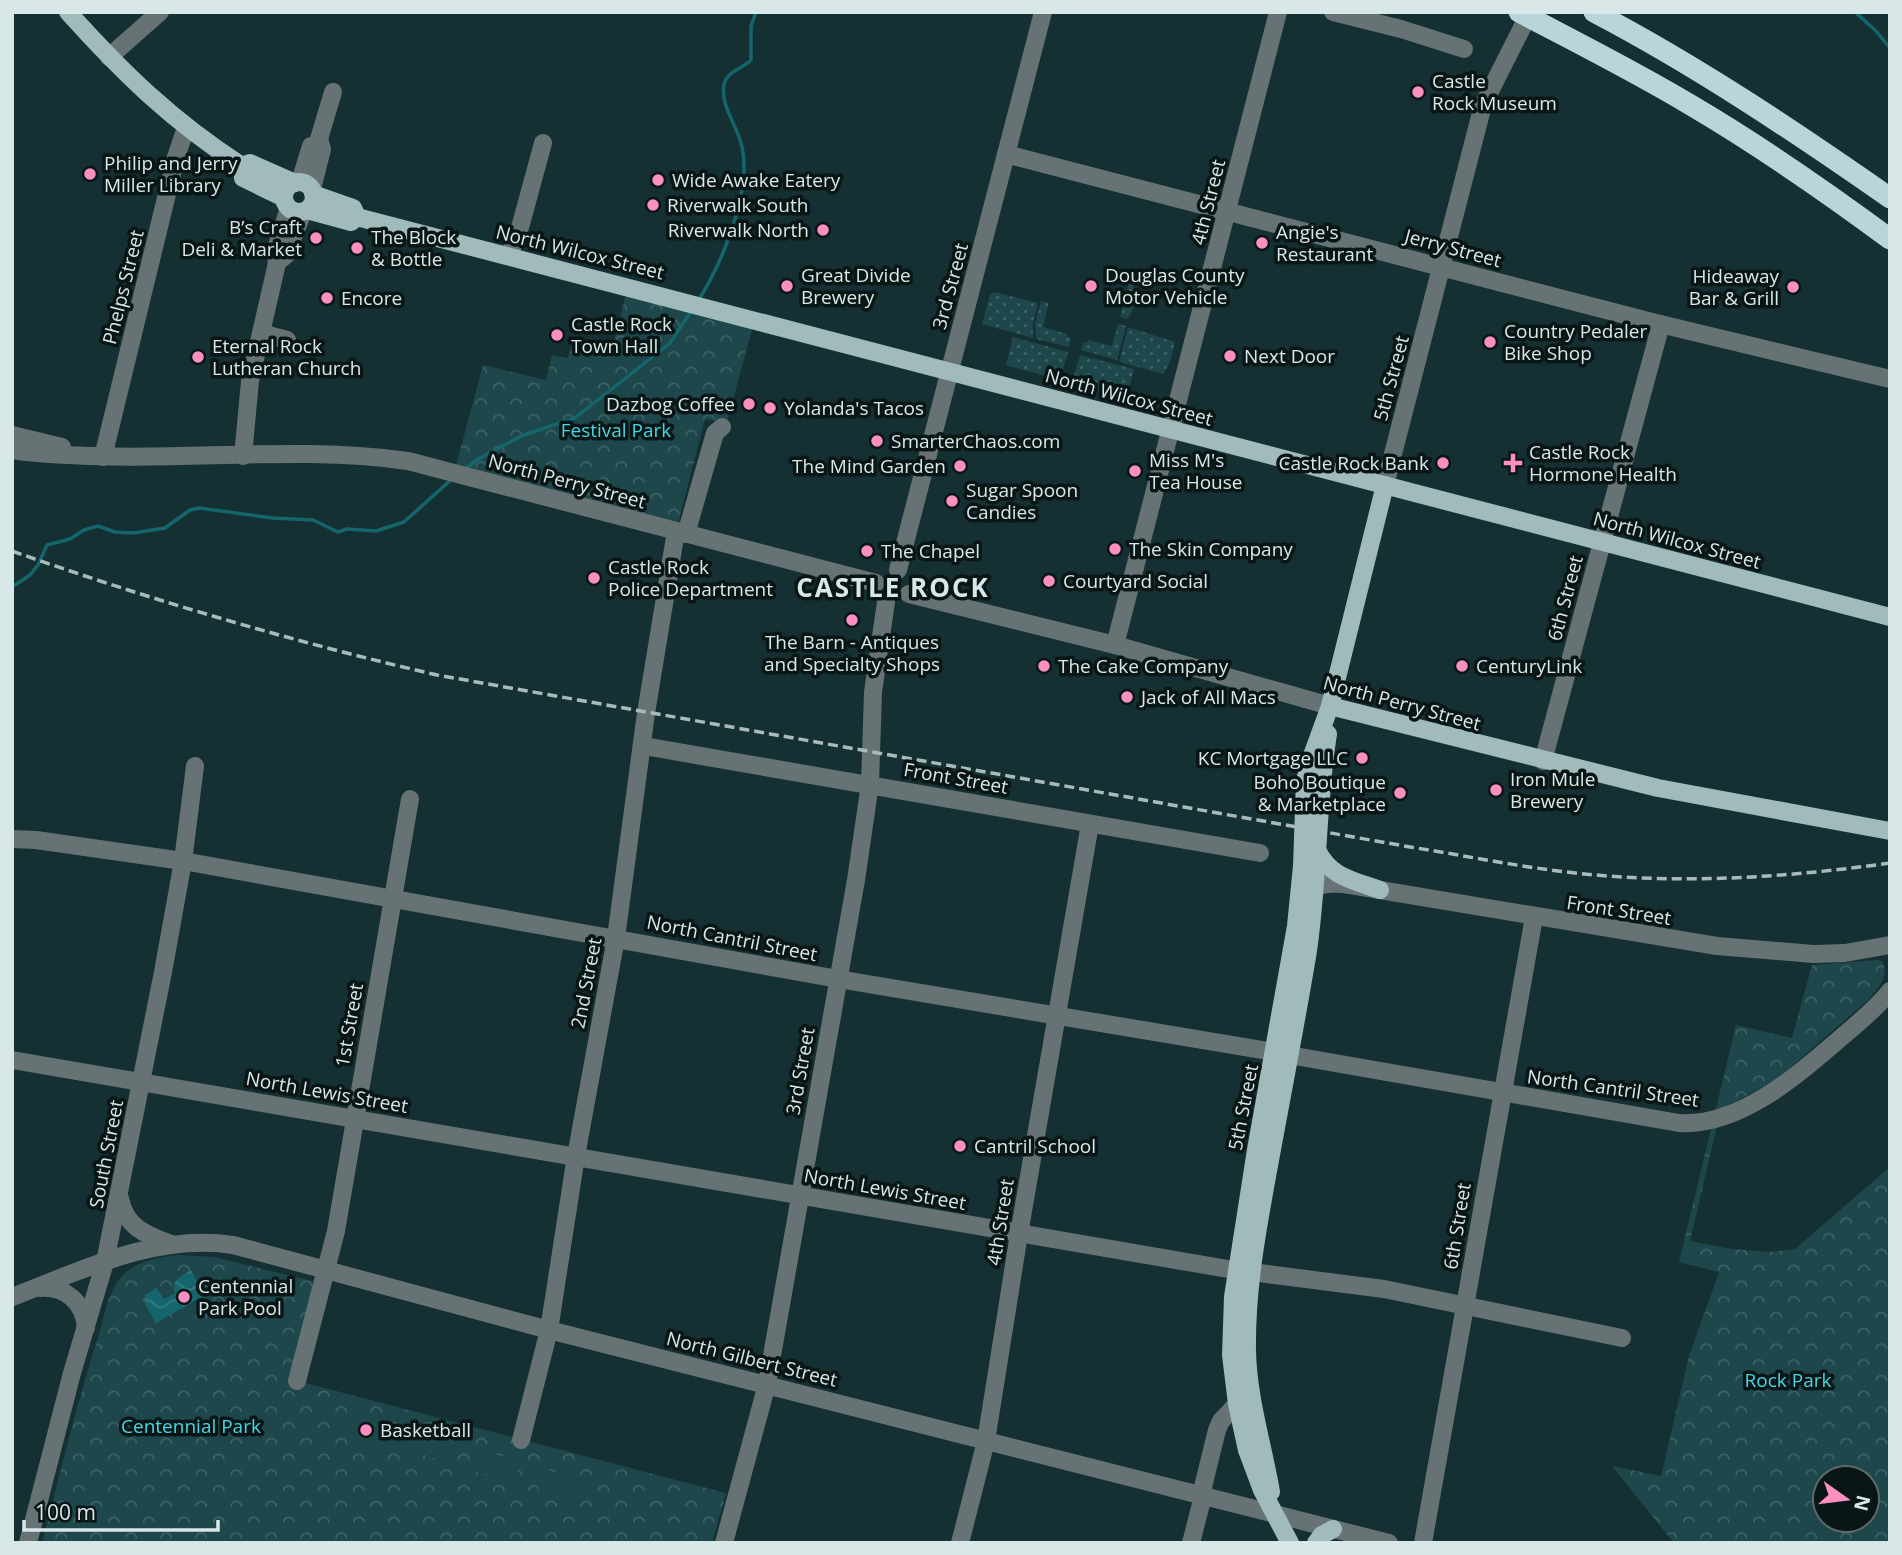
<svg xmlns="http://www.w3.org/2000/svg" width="1902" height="1555" viewBox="0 0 1902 1555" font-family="'Open Sans',sans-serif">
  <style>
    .grass { fill: url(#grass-dots) }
    .forest { fill: url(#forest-crowns); fill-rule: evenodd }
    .pitch { fill: #1d474b }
    .water { fill: url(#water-waves) }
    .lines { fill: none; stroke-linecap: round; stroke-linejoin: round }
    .stream { stroke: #14666c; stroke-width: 3.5 }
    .minor { stroke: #667273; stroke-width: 18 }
    .major { stroke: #a1babc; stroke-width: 18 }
    .highway { stroke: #b8d6d9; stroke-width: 21 }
    .rail { stroke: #a9babc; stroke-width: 3.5; stroke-dasharray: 10 5; stroke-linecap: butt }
    .poi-dot { fill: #fc8fc1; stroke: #0a1516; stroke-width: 2.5 }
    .labels { text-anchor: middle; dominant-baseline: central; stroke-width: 7; stroke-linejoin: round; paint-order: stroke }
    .poi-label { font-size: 19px; fill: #d8e7e8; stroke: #0a1516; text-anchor: start }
    .street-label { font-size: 19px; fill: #d8e7e8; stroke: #0a1516 }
    .park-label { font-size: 19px; fill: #43d8e3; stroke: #0a1516 }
    .district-label { font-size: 26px; font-weight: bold; letter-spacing: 2px; fill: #d8e7e8; stroke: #0a1516 }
  </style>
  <defs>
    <pattern id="grass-dots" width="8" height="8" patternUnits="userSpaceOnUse" patternTransform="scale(1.75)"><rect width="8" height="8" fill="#1d474b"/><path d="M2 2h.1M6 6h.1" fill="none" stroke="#3d6265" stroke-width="1.8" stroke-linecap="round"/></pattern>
    <pattern id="forest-crowns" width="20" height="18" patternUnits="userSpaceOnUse" patternTransform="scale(1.75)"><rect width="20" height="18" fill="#1d474b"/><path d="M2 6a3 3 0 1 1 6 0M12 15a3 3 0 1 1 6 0" fill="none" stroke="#3d6265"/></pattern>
    <pattern id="water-waves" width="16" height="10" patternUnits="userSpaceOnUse" patternTransform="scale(1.75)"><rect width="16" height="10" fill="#14666c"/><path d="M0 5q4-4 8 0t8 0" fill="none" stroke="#357c81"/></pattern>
  </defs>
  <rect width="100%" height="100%" fill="#153032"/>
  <g class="grass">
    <path d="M 1132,271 L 1135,272 L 1133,309 L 1128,319 L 1120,317 Z"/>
    <path d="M 994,292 L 1038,303 L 1033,323 L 1033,338 L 982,324 L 990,295 Z"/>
    <path d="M 1041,301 L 1049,303 L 1043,327 L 1067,334 L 1067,337 L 1071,338 L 1069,347 L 1036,339 L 1035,324 Z"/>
    <path d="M 1118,324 L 1126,326 L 1117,360 L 1081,350 L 1083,342 L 1087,343 L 1088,340 L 1112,346 Z"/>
    <path d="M 1128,327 L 1175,342 L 1171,359 L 1164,374 L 1119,362 Z"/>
    <path d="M 1013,337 L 1068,352 L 1060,380 L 1006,365 Z"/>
    <path d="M 1080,355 L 1134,369 L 1127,397 L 1072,383 Z"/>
  </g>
  <g class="forest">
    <path d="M 628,286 L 755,319 L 727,422 L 705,419 L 676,531 L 454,473 L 483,365 L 546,380 L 552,355 L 568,358 L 573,338 L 613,346 Z"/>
    <path d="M 1877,960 L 1882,961 C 1890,976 1878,988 1869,999 L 1785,1072 L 1763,1087 L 1721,1109 L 1690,1241 L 1732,1249 L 1769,1252 L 1795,1249 L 1890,1167 L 1890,1543 L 1674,1543 L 1612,1466 L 1661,1476 L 1689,1356 L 1719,1272 L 1679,1262 L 1736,1025 L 1792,1038 L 1812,965 ZM 1825,1478 L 1867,1478 L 1867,1520 L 1825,1520 Z"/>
    <path d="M 178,1255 L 214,1257 L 324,1284 L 298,1381 L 726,1493 L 712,1543 L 42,1543 C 60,1473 77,1403 99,1334 C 105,1313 108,1292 123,1275 C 137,1260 158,1258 178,1255 Z"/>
  </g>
  <g class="pitch">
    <path d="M 348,1409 L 393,1423 L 385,1450 L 339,1436 Z"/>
    <path d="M 408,1427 L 452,1441 L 446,1462 L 402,1448 Z"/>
    <path d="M 476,1448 L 520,1462 L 514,1483 L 470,1469 Z"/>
    <path d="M 544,1469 L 589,1482 L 582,1503 L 538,1490 Z"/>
  </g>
  <path class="water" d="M 191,1270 L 205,1295 L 156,1323 L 145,1304 L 145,1295 L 156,1288 L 164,1299 L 175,1293 C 171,1280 181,1276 191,1270 Z"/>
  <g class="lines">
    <g class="stream">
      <path d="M 1855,12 L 1876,31 L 1890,48"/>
      <path d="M 698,301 C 722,263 752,192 742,147 C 738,127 720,105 724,85 C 726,72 742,69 751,60 L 751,26 L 756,12"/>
      <path d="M 465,469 L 480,458 L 521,436 L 575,418 L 670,343 L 692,310"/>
      <path d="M 12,587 L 30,575 L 38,565 L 47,545 L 70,539 L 84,530 L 98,526 L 115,532 L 133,533 L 165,528 L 190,510 L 199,508 L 273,518 L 313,520 L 338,532 L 347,529 L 376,531 L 404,522 L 453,478"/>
    </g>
    <g class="minor">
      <path d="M 1333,12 L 1401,29 L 1464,49"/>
      <path d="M 109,57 L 160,12"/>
      <path d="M 1006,154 L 1656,323 L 1890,379"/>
      <path d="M 300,182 L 311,146"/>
      <path d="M 312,189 L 322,149 L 319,139 L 333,92"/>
      <path d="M 509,256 L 521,224 L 543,143"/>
      <path d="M 280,260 L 286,255 L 303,212"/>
      <path d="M 261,333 L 287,340"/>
      <path d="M 12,435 L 62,447"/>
      <path d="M 12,450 C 39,455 66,455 92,456 C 197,460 304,446 408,461 L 876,583"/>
      <path d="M 243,456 L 250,381 L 277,263 L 275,252 L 289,208"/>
      <path d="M 103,457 L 176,157 L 186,128"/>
      <path d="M 1385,485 L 1483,105 L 1530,12"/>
      <path d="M 686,534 L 715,433 L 722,427"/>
      <path d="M 898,570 L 1043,12"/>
      <path d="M 909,594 L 1115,645 L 1330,706"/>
      <path d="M 1115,645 L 1278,12"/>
      <path d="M 644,746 L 1260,853"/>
      <path d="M 1543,761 L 1661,324"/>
      <path d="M 12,839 L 36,840 L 183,861 L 838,979 L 1274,1052"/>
      <path d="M 1307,896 C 1317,883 1328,883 1344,884 L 1717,946 L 1813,954 L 1845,953 L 1890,945"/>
      <path d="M 1289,1055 L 1679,1123 C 1740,1127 1800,1073 1843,1036 C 1859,1022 1877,1008 1890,991"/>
      <path d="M 12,1060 L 1228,1269 L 1384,1289 L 1622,1338"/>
      <path d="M 120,1198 C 125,1227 146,1235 171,1244"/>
      <path d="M 40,1288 C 65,1286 84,1302 86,1328"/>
      <path d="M 12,1297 C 82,1270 157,1233 233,1245 L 549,1330 L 1389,1543"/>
      <path d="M 297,1381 L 336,1231 L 410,799"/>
      <path d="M 521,1440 L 549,1330 L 576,1156 L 616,938 L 646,713 L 676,531"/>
      <path d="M 1201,1495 L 1217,1430 L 1221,1421 L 1237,1404"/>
      <path d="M 28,1543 L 72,1373 L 105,1262 L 163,972 L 183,861 L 195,766"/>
      <path d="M 724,1543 L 767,1384 L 856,880 L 870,784 L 873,692 L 886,602"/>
      <path d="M 960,1543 L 986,1441 L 1019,1234 L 1090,824"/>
      <path d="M 1191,1543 L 1203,1496"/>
      <path d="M 1423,1543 L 1534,917"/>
    </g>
    <g class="major">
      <path d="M 68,12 C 123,73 172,121 242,166 L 250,163 L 295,183"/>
      <path d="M 242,166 L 243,178 L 284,198"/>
      <circle cx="299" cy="197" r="15"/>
      <path d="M 313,194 L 353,208 L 357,217"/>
      <path d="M 307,210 L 351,222 L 357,217 L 1890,617"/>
      <path d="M 1330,706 L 1658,788 L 1890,831"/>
      <path d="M 1317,850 C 1331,878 1353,880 1380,890"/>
      <path d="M 1271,1492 C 1263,1445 1248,1399 1247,1351 C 1246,1290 1257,1231 1268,1171 C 1281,1100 1295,1028 1307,957 C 1319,883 1316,808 1328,734"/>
      <path d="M 1290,1543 L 1262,1490 L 1247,1450 L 1237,1404 L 1231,1355 L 1233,1297 L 1256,1150 L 1296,926 L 1302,866 L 1305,781 L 1310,761 L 1330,706 L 1385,485"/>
      <path d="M 1316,1543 L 1322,1535 L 1333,1529"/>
    </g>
    <g class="highway">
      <path d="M 1519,12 C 1576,42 1634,71 1689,104 C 1759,145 1825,191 1890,239"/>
      <path d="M 1594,12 C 1697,66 1794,131 1890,198"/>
    </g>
    <path class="rail" d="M 12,551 C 151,600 294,642 437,675 L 1410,847 C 1462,855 1514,866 1567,872 C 1675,885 1783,878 1890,863"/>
  </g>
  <g class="poi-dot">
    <circle cx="1418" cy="92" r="7"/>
    <circle cx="90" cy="174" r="7"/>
    <circle cx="658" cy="180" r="7"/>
    <circle cx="653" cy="205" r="7"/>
    <circle cx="823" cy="230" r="7"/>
    <circle cx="316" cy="238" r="7"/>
    <circle cx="1262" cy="243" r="7"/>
    <circle cx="357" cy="248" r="7"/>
    <circle cx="787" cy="286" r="7"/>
    <circle cx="1091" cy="286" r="7"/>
    <circle cx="1793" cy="287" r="7"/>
    <circle cx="327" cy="298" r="7"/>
    <circle cx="557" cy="335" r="7"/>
    <circle cx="1490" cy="342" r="7"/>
    <circle cx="1230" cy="356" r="7"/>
    <circle cx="198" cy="357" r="7"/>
    <circle cx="749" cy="404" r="7"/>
    <circle cx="770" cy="408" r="7"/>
    <circle cx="877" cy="441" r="7"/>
    <circle cx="1443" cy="463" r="7"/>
    <path d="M1509.5 452.5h7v7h7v7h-7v7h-7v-7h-7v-7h7z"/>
    <circle cx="960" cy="466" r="7"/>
    <circle cx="1135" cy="471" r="7"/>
    <circle cx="952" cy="501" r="7"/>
    <circle cx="1115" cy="549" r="7"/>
    <circle cx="867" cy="551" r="7"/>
    <circle cx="594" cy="578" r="7"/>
    <circle cx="1049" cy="581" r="7"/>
    <circle cx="852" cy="620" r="7"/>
    <circle cx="1044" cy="666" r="7"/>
    <circle cx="1462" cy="666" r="7"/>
    <circle cx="1127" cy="697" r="7"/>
    <circle cx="1362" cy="758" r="7"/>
    <circle cx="1496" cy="790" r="7"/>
    <circle cx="1400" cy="793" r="7"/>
    <circle cx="960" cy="1146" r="7"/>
    <circle cx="184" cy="1297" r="7"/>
    <circle cx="366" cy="1430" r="7"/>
  </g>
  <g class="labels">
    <g class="poi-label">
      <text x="1432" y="81">Castle<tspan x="1432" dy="22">Rock Museum</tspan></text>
      <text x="104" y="163">Philip and Jerry<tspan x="104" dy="22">Miller Library</tspan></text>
      <text x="672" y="180">Wide Awake Eatery</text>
      <text x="667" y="205">Riverwalk South</text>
      <text x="302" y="227" text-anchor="end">B’s Craft<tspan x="302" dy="22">Deli &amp; Market</tspan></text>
      <text x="809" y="230" text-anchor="end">Riverwalk North</text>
      <text x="1276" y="232">Angie's<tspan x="1276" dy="22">Restaurant</tspan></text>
      <text x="371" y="237">The Block<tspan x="371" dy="22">&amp; Bottle</tspan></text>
      <text x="801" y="275">Great Divide<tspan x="801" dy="22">Brewery</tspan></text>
      <text x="1105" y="275">Douglas County<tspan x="1105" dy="22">Motor Vehicle</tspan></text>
      <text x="1779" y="276" text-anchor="end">Hideaway<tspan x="1779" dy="22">Bar &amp; Grill</tspan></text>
      <text x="341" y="298">Encore</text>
      <text x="571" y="324">Castle Rock<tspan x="571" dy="22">Town Hall</tspan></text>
      <text x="1504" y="331">Country Pedaler<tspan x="1504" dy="22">Bike Shop</tspan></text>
      <text x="212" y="346">Eternal Rock<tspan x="212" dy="22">Lutheran Church</tspan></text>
      <text x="1244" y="356">Next Door</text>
      <text x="735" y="404" text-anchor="end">Dazbog Coffee</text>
      <text x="784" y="408">Yolanda's Tacos</text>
      <text x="891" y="441">SmarterChaos.com</text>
      <text x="1529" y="452">Castle Rock<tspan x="1529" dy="22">Hormone Health</tspan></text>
      <text x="1149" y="460">Miss M's<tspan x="1149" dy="22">Tea House</tspan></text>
      <text x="1429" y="463" text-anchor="end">Castle Rock Bank</text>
      <text x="946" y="466" text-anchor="end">The Mind Garden</text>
      <text x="966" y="490">Sugar Spoon<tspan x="966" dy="22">Candies</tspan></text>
      <text x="1129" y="549">The Skin Company</text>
      <text x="881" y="551">The Chapel</text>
      <text x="608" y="567">Castle Rock<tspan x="608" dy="22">Police Department</tspan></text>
      <text x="1063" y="581">Courtyard Social</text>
      <text x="852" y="642" text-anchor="middle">The Barn - Antiques<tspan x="852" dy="22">and Specialty Shops</tspan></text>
      <text x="1058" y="666">The Cake Company</text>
      <text x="1476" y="666">CenturyLink</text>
      <text x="1141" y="697">Jack of All Macs</text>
      <text x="1348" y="758" text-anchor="end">KC Mortgage LLC</text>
      <text x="1510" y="779">Iron Mule<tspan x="1510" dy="22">Brewery</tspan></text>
      <text x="1386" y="782" text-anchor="end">Boho Boutique<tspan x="1386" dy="22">&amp; Marketplace</tspan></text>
      <text x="974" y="1146">Cantril School</text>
      <text x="198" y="1286">Centennial<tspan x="198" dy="22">Park Pool</tspan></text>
      <text x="380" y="1430">Basketball</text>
    </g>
    <g class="street-label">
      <text transform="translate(1208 202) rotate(-76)">4th Street</text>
      <text transform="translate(1453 248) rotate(15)">Jerry Street</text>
      <text transform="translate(580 252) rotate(14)">North Wilcox Street</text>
      <text transform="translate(950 286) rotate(-75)">3rd Street</text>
      <text transform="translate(123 287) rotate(-76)">Phelps Street</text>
      <text transform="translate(1391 378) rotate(-75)">5th Street</text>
      <text transform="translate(1129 397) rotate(15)">North Wilcox Street</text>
      <text transform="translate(567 481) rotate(15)">North Perry Street</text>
      <text transform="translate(1677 540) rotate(15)">North Wilcox Street</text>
      <text transform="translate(1565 598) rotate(-75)">6th Street</text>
      <text transform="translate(1402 703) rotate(15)">North Perry Street</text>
      <text transform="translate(956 778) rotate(10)">Front Street</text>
      <text transform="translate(1619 910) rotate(9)">Front Street</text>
      <text transform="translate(732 938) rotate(11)">North Cantril Street</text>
      <text transform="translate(586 983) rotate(-79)">2nd Street</text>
      <text transform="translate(349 1025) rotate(-80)">1st Street</text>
      <text transform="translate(800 1071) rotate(-80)">3rd Street</text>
      <text transform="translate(1613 1088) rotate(8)">North Cantril Street</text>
      <text transform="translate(327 1092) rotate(10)">North Lewis Street</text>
      <text transform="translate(1243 1107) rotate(-79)">5th Street</text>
      <text transform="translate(106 1154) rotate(-79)">South Street</text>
      <text transform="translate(885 1189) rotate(10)">North Lewis Street</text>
      <text transform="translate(1000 1222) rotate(-81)">4th Street</text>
      <text transform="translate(1457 1226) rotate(-81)">6th Street</text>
      <text transform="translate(752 1359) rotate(14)">North Gilbert Street</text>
    </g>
    <g class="park-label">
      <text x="616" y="430">Festival Park</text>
      <text x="1788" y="1380">Rock Park</text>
      <text x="191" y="1426">Centennial Park</text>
    </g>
    <g class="district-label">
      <text x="893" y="587">CASTLE ROCK</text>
    </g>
  </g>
  <rect width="1902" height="1555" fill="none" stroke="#d8e7e8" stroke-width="28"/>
  <g transform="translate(1846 1499) rotate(104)"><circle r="33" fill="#0a1516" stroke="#5c696a" stroke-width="2"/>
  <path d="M0-5L12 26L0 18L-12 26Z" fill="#fc8fc1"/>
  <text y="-10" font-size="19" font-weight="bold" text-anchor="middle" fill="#d8e7e8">N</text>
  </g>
  <path d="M24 1520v10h194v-10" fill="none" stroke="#d8e7e8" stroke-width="3.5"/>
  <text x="35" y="1520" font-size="21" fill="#d8e7e8" stroke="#0a1516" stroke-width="5" paint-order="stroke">100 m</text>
</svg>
